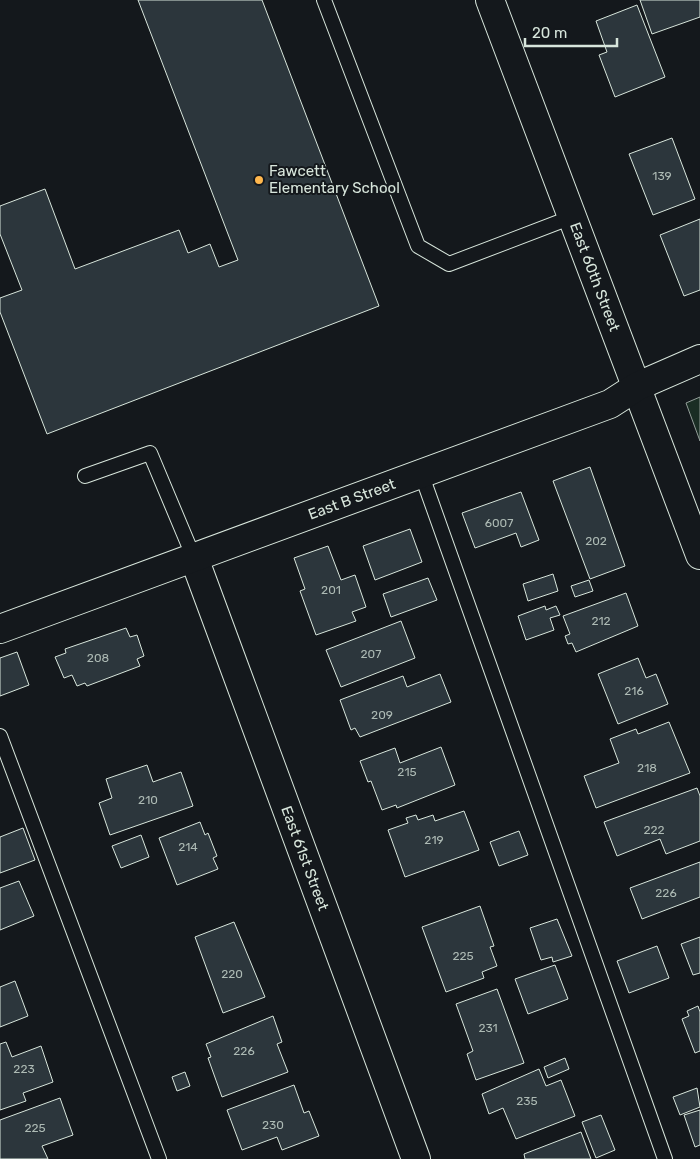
<svg xmlns="http://www.w3.org/2000/svg" width="700" height="1159" viewBox="0 0 700 1159" font-family="Rubik,sans-serif">
  <style>
    .green { fill: #1a2d24; stroke: #939e99 }
    .building { fill: #2c363c; stroke: #d8e6dc }
    .lines { fill: none; stroke-linecap: round; stroke-linejoin: round }
    .lane-casing { stroke: #d8e6dc; stroke-width: 16 }
    .street-casing { stroke: #d8e6dc; stroke-width: 30 }
    .lane { stroke: #14181c; stroke-width: 14 }
    .street { stroke: #14181c; stroke-width: 28 }
    .poi-dot { fill: #ffb74d; stroke: #14181c; stroke-width: 2 }
    .labels { text-anchor: middle; dominant-baseline: central; stroke-width: 4; stroke-linejoin: round; paint-order: stroke }
    .number-label { font-size: 12px; fill: #adbab4 }
    .poi-label { font-size: 15px; fill: #d8e6dc; stroke: #14181c; text-anchor: start }
    .street-label { font-size: 15px; fill: #d8e6dc; stroke: #14181c }
  </style>
  <rect width="100%" height="100%" fill="#14181c"/>
  <path class="green" d="M 700,397 L 700,441 L 686,403 Z"/>
  <g class="building">
    <path d="M 138,0 L 262,0 L 379,306 L 47,434 L 0,312 L 0,298 L 22,290 L 0,234 L 0,206 L 45,189 L 75,269 L 179,230 L 188,253 L 210,244 L 219,267 L 238,260 Z"/>
    <path d="M 640,0 L 700,0 L 700,17 L 652,34 Z"/>
    <path d="M 637,5 L 665,77 L 615,97 L 599,55 L 607,52 L 596,21 Z"/>
    <path d="M 672,138 L 695,199 L 653,215 L 629,154 Z"/>
    <path d="M 700,219 L 700,290 L 684,296 L 660,235 Z"/>
    <path d="M 590,467 L 625,566 L 590,579 L 553,481 Z"/>
    <path d="M 521,492 L 539,540 L 521,547 L 516,533 L 475,548 L 462,513 Z"/>
    <path d="M 410,529 L 422,562 L 375,580 L 363,546 Z"/>
    <path d="M 328,546 L 341,580 L 355,575 L 366,607 L 352,612 L 356,621 L 316,635 L 300,591 L 305,589 L 294,558 Z"/>
    <path d="M 553,574 L 558,591 L 528,601 L 523,584 Z"/>
    <path d="M 428,578 L 437,600 L 391,617 L 383,594 Z"/>
    <path d="M 589,580 L 593,591 L 575,597 L 571,586 Z"/>
    <path d="M 626,593 L 638,626 L 576,652 L 572,643 L 568,644 L 565,636 L 570,634 L 563,616 Z"/>
    <path d="M 545,606 L 546,610 L 556,606 L 560,615 L 550,618 L 554,630 L 526,640 L 518,616 Z"/>
    <path d="M 401,621 L 415,658 L 341,687 L 326,650 Z"/>
    <path d="M 126,628 L 130,637 L 137,635 L 144,656 L 137,659 L 140,666 L 87,686 L 85,683 L 77,686 L 72,675 L 64,678 L 55,657 L 66,653 L 65,649 Z"/>
    <path d="M 17,652 L 29,685 L 0,696 L 0,658 Z"/>
    <path d="M 638,658 L 646,678 L 656,674 L 668,704 L 618,724 L 598,674 Z"/>
    <path d="M 440,674 L 451,702 L 360,737 L 355,728 L 351,730 L 340,700 L 403,676 L 407,687 Z"/>
    <path d="M 669,722 L 690,773 L 596,808 L 584,776 L 619,763 L 610,739 L 636,729 L 638,734 Z"/>
    <path d="M 441,747 L 455,785 L 397,808 L 396,805 L 382,810 L 371,781 L 368,782 L 360,761 L 395,748 L 400,763 Z"/>
    <path d="M 147,765 L 153,782 L 181,772 L 193,806 L 110,835 L 99,803 L 112,798 L 106,779 Z"/>
    <path d="M 697,788 L 700,796 L 700,841 L 666,854 L 660,839 L 617,856 L 604,822 Z"/>
    <path d="M 464,811 L 479,850 L 405,877 L 388,830 L 408,823 L 406,818 L 416,815 L 418,820 L 433,815 L 435,821 Z"/>
    <path d="M 200,822 L 205,835 L 208,833 L 217,856 L 213,858 L 218,869 L 177,885 L 159,838 Z"/>
    <path d="M 23,828 L 35,860 L 0,873 L 0,837 Z"/>
    <path d="M 519,831 L 528,855 L 499,866 L 490,842 Z"/>
    <path d="M 141,835 L 149,857 L 121,868 L 112,846 Z"/>
    <path d="M 700,862 L 700,897 L 642,919 L 630,888 Z"/>
    <path d="M 19,881 L 34,916 L 0,930 L 0,888 Z"/>
    <path d="M 480,906 L 494,946 L 490,947 L 497,966 L 482,972 L 484,978 L 446,992 L 422,927 Z"/>
    <path d="M 557,919 L 572,956 L 553,962 L 552,957 L 541,960 L 530,928 Z"/>
    <path d="M 234,922 L 265,997 L 223,1013 L 195,937 Z"/>
    <path d="M 700,937 L 700,973 L 693,975 L 681,944 Z"/>
    <path d="M 657,946 L 669,978 L 629,993 L 617,961 Z"/>
    <path d="M 555,965 L 568,999 L 528,1014 L 515,979 Z"/>
    <path d="M 15,981 L 28,1016 L 0,1027 L 0,987 Z"/>
    <path d="M 497,989 L 524,1063 L 476,1080 L 467,1054 L 473,1051 L 456,1004 Z"/>
    <path d="M 698,1006 L 700,1012 L 700,1051 L 695,1053 L 682,1019 L 689,1016 L 687,1011 Z"/>
    <path d="M 273,1016 L 282,1042 L 277,1044 L 288,1072 L 222,1097 L 208,1058 L 211,1057 L 206,1044 Z"/>
    <path d="M 6,1042 L 12,1057 L 41,1046 L 53,1082 L 23,1093 L 26,1101 L 0,1110 L 0,1044 Z"/>
    <path d="M 565,1058 L 569,1069 L 548,1078 L 544,1067 Z"/>
    <path d="M 539,1069 L 546,1086 L 561,1080 L 575,1116 L 516,1139 L 503,1108 L 489,1114 L 482,1094 Z"/>
    <path d="M 185,1072 L 190,1086 L 177,1091 L 172,1077 Z"/>
    <path d="M 294,1085 L 304,1113 L 309,1111 L 319,1136 L 282,1150 L 277,1137 L 242,1150 L 227,1110 Z"/>
    <path d="M 697,1088 L 700,1107 L 680,1115 L 673,1097 Z"/>
    <path d="M 60,1098 L 73,1135 L 42,1146 L 48,1159 L 0,1159 L 0,1120 Z"/>
    <path d="M 700,1110 L 700,1145 L 695,1147 L 684,1115 Z"/>
    <path d="M 601,1115 L 615,1150 L 596,1158 L 582,1122 Z"/>
    <path d="M 581,1132 L 591,1159 L 525,1159 L 524,1154 Z"/>
  </g>
  <g class="lines">
    <g class="lane-casing">
      <g id="lane">
        <path d="M 324,0 L 418,246 L 449,264 L 572,217"/>
        <path d="M 421,473 L 665,1159"/>
        <path d="M 85,476 L 150,453 L 194,558"/>
        <path d="M 0,736 L 159,1159"/>
      </g>
    </g>
    <g class="street-casing">
      <g id="street">
        <path id="s1" d="M 490,0 L 700,555"/>
        <path id="s2" d="M 194,558 L 416,1159"/>
        <path id="s3" d="M 0,629 L 610,404 L 638,386 L 700,359"/>
      </g>
    </g>
    <use href="#lane" class="lane"/>
    <use href="#street" class="street"/>
  </g>
  <circle class="poi-dot" cx="259" cy="180" r="5"/>
  <g class="labels">
    <g class="number-label">
      <text x="662" y="176">139</text>
      <text x="499" y="523">6007</text>
      <text x="596" y="541">202</text>
      <text x="331" y="590">201</text>
      <text x="601" y="621">212</text>
      <text x="371" y="654">207</text>
      <text x="98" y="658">208</text>
      <text x="634" y="691">216</text>
      <text x="382" y="715">209</text>
      <text x="647" y="768">218</text>
      <text x="407" y="772">215</text>
      <text x="148" y="800">210</text>
      <text x="654" y="830">222</text>
      <text x="434" y="840">219</text>
      <text x="188" y="847">214</text>
      <text x="666" y="893">226</text>
      <text x="463" y="956">225</text>
      <text x="232" y="974">220</text>
      <text x="488" y="1028">231</text>
      <text x="244" y="1051">226</text>
      <text x="24" y="1069">223</text>
      <text x="527" y="1101">235</text>
      <text x="273" y="1125">230</text>
      <text x="35" y="1128">225</text>
    </g>
    <g class="poi-label">
      <text x="269" y="171">Fawcett<tspan x="269" dy="17">Elementary School</tspan></text>
    </g>
    <g class="street-label">
      <text stroke="none"><textPath href="#s1" startOffset="296">East 60th Street</textPath></text>
      <text stroke="none"><textPath href="#s3" startOffset="375">East B Street</textPath></text>
      <text stroke="none"><textPath href="#s2" startOffset="320">East 61st Street</textPath></text>
    </g>
  </g>
  <path d="M525 38v8h92v-8" fill="none" stroke="#d8e6dc" stroke-width="2.5"/>
  <text x="532" y="38" font-size="15" fill="#d8e6dc" stroke="#14181c" stroke-width="4" paint-order="stroke">20 m</text>
</svg>
